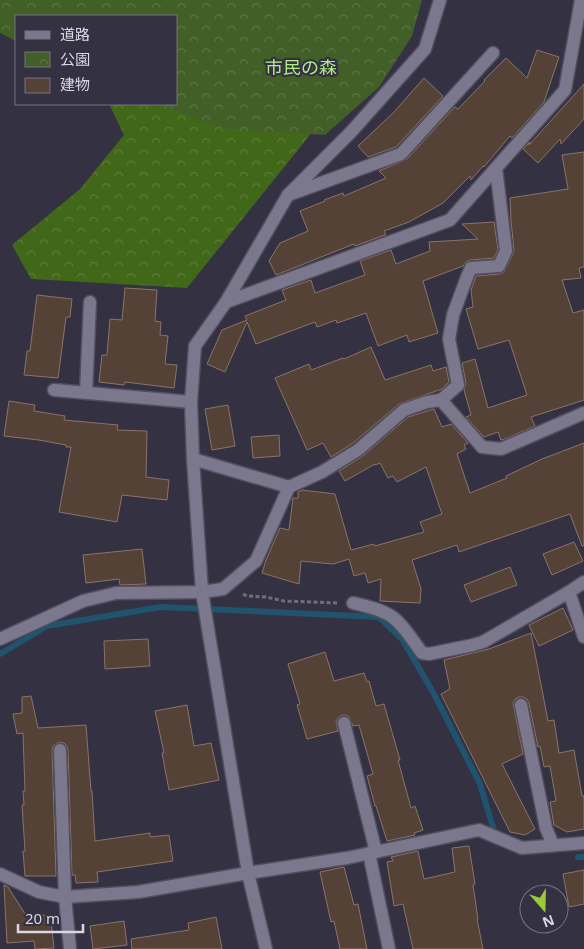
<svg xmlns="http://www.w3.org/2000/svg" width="584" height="949" viewBox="0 0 584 949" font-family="'Noto Sans','Noto Sans JP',sans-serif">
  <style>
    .forest { fill: url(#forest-crowns) }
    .park { fill: url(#park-crowns) }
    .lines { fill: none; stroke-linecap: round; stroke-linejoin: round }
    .stream { stroke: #20536d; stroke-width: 6 }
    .building { fill: #554237; stroke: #897468 }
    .lane-casing { stroke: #514e5e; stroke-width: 15 }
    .street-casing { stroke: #514e5e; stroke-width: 15 }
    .path { stroke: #706e7e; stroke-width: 3; stroke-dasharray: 4 2.5; stroke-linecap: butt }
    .lane { stroke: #7b788d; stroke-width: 12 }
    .street { stroke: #7b788d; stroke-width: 12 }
    .labels { text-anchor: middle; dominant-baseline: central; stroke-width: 4.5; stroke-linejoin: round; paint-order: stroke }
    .park-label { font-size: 18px; fill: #b3eb84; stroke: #343143 }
  </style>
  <defs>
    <pattern id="forest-crowns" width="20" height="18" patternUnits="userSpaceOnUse" patternTransform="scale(1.25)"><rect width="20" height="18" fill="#416718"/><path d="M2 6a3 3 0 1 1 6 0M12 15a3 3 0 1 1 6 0" fill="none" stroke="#5c7c39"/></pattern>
    <pattern id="park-crowns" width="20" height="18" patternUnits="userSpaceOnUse" patternTransform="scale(1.25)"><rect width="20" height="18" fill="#425f27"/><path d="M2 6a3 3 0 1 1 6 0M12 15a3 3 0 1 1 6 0" fill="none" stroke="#5d7546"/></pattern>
  </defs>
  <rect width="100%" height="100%" fill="#343143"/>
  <path class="forest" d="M 380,0 L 358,75 L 187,288 L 31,279 L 12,245 L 80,189 L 124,135 L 109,104 L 176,104 L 176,16 Z"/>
  <path class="park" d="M 0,0 L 422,0 L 412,36 L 379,87 L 325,135 L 220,128 L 157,104 L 176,104 L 176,16 L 16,16 L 16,41 L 0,33 Z"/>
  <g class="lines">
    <g class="stream">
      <path d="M 0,654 L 47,626 L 161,607 L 379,617 L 402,639 L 433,692 L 480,784 L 493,827"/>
      <path d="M 578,857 L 584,857"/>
    </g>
  </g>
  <g class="building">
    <path d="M 537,50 L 559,57 L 544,102 L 512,138 L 510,136 L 484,167 L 483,166 L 471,180 L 470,176 L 443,203 L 409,222 L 384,231 L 386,235 L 385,235 L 355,246 L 354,244 L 276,275 L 269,261 L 280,243 L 308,231 L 300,211 L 325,201 L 324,200 L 343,193 L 344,196 L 386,178 L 379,171 L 407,159 L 455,107 L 458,109 L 485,81 L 484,80 L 506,58 L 527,78 Z"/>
    <path d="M 424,78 L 443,96 L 396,147 L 368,157 L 358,146 L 375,130 L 394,112 Z"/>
    <path d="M 584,84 L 584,119 L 561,144 L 560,139 L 538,163 L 523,149 L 530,142 L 529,145 Z"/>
    <path d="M 584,152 L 584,267 L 579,268 L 581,278 L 562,280 L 573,313 L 584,310 L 584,400 L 531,417 L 535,426 L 505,439 L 501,440 L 498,432 L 484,437 L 466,417 L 471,415 L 464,390 L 466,383 L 462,363 L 475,359 L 488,408 L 527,395 L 509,340 L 478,349 L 466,309 L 473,307 L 471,290 L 476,276 L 500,274 L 504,272 L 513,254 L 514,250 L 511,221 L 510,198 L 568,189 L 562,155 Z"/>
    <path d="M 494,222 L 498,250 L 494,258 L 470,260 L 466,262 L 463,266 L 423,281 L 438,333 L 409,342 L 407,335 L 378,346 L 366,313 L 337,323 L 336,320 L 317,327 L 315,322 L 256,344 L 247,322 L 225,372 L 207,364 L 222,330 L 247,320 L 245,316 L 286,300 L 282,290 L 311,280 L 315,293 L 365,275 L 360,261 L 391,250 L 396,264 L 430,251 L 429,242 L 478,239 L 462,224 Z"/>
    <path d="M 125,288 L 157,290 L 155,321 L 161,322 L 160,335 L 168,336 L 165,364 L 177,365 L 174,388 L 125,382 L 124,385 L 99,382 L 102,355 L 107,355 L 110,319 L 122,320 Z"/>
    <path d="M 37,295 L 72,299 L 70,317 L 66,317 L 58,378 L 24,375 L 27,351 L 30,351 Z"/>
    <path d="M 371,347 L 385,380 L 431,365 L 433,371 L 446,367 L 449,382 L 442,389 L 399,404 L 353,443 L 331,457 L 323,443 L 307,450 L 275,378 L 309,364 L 311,370 L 343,358 L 344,359 Z"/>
    <path d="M 9,401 L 35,405 L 34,411 L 65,416 L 64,420 L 118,425 L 117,430 L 147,431 L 146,477 L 169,480 L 167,500 L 122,495 L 117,522 L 59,512 L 71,447 L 66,447 L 66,445 L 39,440 L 4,436 Z"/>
    <path d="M 228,405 L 235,446 L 212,450 L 205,409 Z"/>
    <path d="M 434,409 L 442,427 L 451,424 L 468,443 L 464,445 L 466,449 L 457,454 L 470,493 L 507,478 L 506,476 L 542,459 L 584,443 L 584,546 L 582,546 L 570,514 L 459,552 L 457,545 L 412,560 L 421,589 L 420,603 L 380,601 L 381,579 L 368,583 L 365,573 L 354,576 L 349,559 L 333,564 L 301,561 L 299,584 L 262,573 L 266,560 L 280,528 L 289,530 L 293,498 L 298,498 L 298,492 L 302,490 L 335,494 L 351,550 L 374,544 L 375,546 L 424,532 L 420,522 L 442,514 L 426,467 L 397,482 L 393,476 L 388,478 L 380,463 L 375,465 L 375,464 L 345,481 L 339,471 L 363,456 L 408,417 Z"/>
    <path d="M 279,435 L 280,456 L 253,458 L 251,437 Z"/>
    <path d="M 574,542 L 583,561 L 552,575 L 543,554 Z"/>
    <path d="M 142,549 L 146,584 L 120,585 L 119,579 L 86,583 L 83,555 Z"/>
    <path d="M 510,567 L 517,585 L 471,602 L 464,585 Z"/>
    <path d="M 563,608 L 573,630 L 539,646 L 529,625 Z"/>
    <path d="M 531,633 L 548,721 L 554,720 L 559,753 L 574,750 L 582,796 L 584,796 L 584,829 L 567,832 L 554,825 L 550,802 L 556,801 L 550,766 L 544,767 L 540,746 L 538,747 L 529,703 L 527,699 L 523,697 L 519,697 L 515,699 L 513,703 L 523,754 L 502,764 L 535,829 L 525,835 L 510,832 L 441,694 L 450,689 L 444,660 L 489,649 Z"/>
    <path d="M 148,639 L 150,666 L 105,669 L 104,641 Z"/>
    <path d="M 325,652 L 334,681 L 364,673 L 367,682 L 369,681 L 376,706 L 384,704 L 400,760 L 398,760 L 411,808 L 415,806 L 423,830 L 414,833 L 415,835 L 387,841 L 376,806 L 375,806 L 367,776 L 373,774 L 359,725 L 353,726 L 349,717 L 346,715 L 342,715 L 338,718 L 336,721 L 338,731 L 307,739 L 297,705 L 300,704 L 288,664 Z"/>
    <path d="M 31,696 L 38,728 L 86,725 L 91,791 L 92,791 L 95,841 L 150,833 L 150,837 L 169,835 L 173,861 L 97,872 L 98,882 L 76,883 L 75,875 L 72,875 L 68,750 L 67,746 L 64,743 L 59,742 L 53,746 L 52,750 L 56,876 L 25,876 L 23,851 L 25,851 L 22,805 L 24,805 L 23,791 L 25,791 L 23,733 L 17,734 L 13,714 L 22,713 L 22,697 Z"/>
    <path d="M 187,705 L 194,746 L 211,743 L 219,780 L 169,790 L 162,753 L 164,753 L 155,711 Z"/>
    <path d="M 469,846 L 475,884 L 473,885 L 478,919 L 477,919 L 483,949 L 413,949 L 403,904 L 394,906 L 387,862 L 393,861 L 391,857 L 418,851 L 424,879 L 455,872 L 452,848 Z"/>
    <path d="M 344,867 L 354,905 L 358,904 L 367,949 L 340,949 L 334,921 L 331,922 L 320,872 Z"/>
    <path d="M 584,870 L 584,904 L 569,907 L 563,874 Z"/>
    <path d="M 4,885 L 8,887 L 27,917 L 44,915 L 51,920 L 54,948 L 35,949 L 34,941 L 7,943 Z"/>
    <path d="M 216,917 L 222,949 L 132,949 L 131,939 L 189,930 L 188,923 Z"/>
    <path d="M 124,921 L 127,945 L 93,949 L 90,926 Z"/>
  </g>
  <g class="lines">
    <g class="lane-casing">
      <g id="lane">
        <path d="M 288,195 L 401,154 L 493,53"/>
        <path d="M 54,390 L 191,402"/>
        <path d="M 86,393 L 90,302"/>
        <path d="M 441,400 L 458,385 L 449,339 L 453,315 L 467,277 L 471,268 L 499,266 L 506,251 L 496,168"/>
        <path d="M 353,603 C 366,606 380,609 391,616 C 404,625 413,641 422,653 L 429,654 L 473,645 L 483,642 L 569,592"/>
        <path d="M 521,705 L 546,828 L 553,845"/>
        <path d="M 344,723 L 376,852"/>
        <path d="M 369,853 L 389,949"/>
      </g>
    </g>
    <g class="street-casing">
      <g id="street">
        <path d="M 226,302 L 450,220 L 565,90 L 581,0"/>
        <path d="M 193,459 L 289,487"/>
        <path d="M 584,582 L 569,592 L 584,637"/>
        <path d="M 0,639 L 83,601 L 116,593 L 202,592 L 223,589 L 256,561 L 289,487 L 322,472 L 358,450 L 404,410 L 427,402 L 441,400 L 482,447 L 501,449 L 584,413"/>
        <path d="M 60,750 L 65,897 L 70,949"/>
        <path d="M 0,874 L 39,892 L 65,897 L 138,892 L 248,873 L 347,858 L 479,830 L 522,848 L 584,843"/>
        <path d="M 266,949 L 248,873 L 202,592 L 193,459 L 191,402 L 195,346 L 226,302 L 288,195 L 351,132 L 425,49 L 440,0"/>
      </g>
    </g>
    <path class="path" d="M 243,594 L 247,596 L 266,597 L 284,601 L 338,603"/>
    <use href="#lane" class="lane"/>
    <use href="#street" class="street"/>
  </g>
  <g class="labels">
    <g class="park-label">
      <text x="301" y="67">市民の森</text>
    </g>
  </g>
  <rect x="15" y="15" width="162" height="90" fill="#343143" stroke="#767383"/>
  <rect x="25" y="31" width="25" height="8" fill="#7b788d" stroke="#767383"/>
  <text x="60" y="40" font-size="15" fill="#d9d7e3">道路</text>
  <rect x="25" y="52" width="25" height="15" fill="url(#park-crowns)" stroke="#767383"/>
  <text x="60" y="65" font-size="15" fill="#d9d7e3">公園</text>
  <rect x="25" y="78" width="25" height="15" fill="#554237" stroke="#767383"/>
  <text x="60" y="90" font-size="15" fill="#d9d7e3">建物</text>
  <g transform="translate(544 909) rotate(160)"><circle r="24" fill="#343143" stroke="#767383"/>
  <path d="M0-4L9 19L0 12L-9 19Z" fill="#98cb37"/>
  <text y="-8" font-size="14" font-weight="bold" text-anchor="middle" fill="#d9d7e3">N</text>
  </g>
  <path d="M18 924v8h65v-8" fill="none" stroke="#d9d7e3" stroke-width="2.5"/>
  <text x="25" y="924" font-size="15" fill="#d9d7e3" stroke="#343143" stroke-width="4" paint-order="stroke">20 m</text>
</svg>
